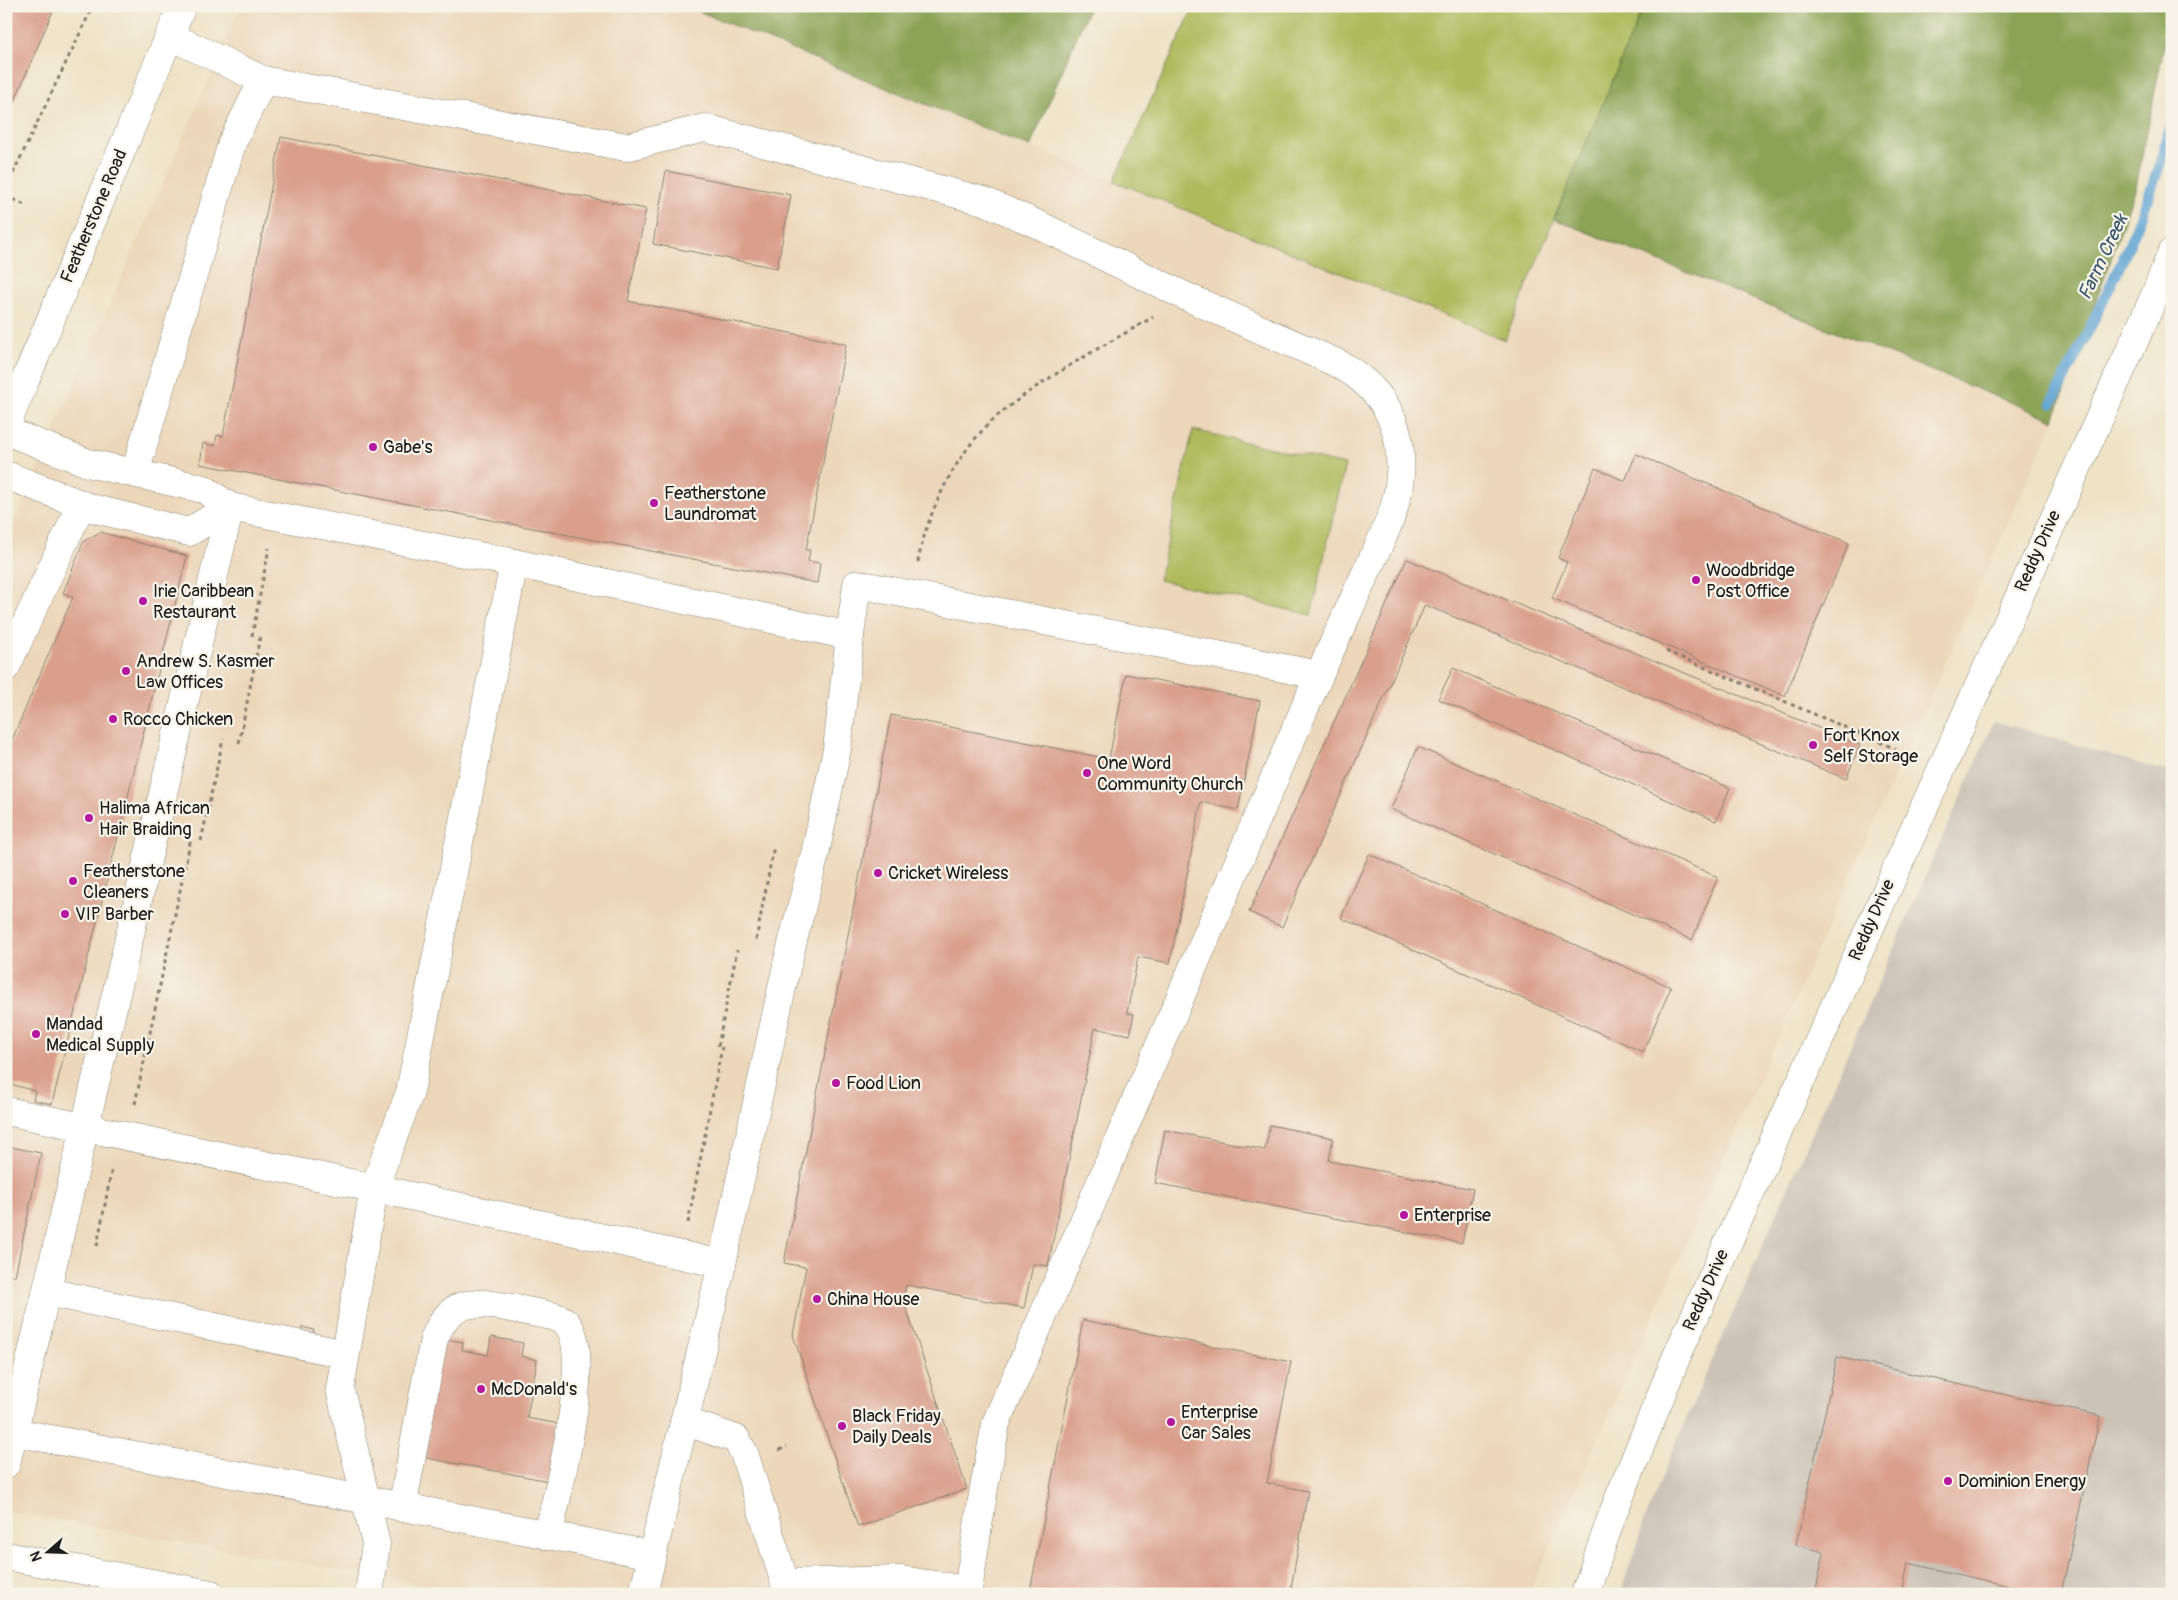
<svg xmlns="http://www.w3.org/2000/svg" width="2178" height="1600" viewBox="0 0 2178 1600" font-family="Pangolin,sans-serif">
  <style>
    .built { fill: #ecd7ba }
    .industrial { fill: #cbc2b8 }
    .green { fill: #adbb5d; stroke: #646c3c }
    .forest { fill: #8aa354; stroke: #536038 }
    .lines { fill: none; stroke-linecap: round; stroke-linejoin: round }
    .stream { stroke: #5ea3d3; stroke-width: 11 }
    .building { fill: #da9f8c }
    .minor-casing { stroke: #868071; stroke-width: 29 }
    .major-casing { stroke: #868071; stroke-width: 29 }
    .path { stroke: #868071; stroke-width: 3; stroke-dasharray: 4 4; stroke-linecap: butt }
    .minor { stroke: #fff; stroke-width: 28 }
    .major { stroke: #fff; stroke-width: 28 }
    .poi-dot { fill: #b5179e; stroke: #f7f3e8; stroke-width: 2 }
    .labels { text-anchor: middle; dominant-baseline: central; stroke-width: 4.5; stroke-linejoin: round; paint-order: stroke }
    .street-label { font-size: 18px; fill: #1c1c1c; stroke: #f7f3e8 }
    .poi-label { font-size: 18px; fill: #1c1c1c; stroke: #f7f3e8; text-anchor: start }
    .water-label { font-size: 19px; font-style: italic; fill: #3a596e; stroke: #f7f3e8 }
  </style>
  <rect width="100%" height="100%" fill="#f7f3e8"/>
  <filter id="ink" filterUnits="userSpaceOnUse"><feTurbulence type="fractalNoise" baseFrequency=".02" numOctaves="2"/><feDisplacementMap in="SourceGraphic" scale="10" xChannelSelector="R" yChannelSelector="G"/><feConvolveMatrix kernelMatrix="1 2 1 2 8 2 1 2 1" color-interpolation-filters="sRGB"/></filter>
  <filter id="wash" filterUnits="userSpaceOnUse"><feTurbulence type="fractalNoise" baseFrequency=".0096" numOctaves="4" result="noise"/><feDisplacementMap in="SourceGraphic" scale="20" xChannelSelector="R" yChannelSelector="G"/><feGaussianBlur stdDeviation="1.12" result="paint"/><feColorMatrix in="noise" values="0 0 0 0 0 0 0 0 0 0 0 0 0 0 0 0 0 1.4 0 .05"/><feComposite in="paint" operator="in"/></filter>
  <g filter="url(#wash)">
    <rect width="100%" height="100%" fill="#efe3c6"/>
    <path class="built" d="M 241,6 L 686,6 L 1505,339 L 1554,219 L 2054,420 L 1529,1594 L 476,1594 L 6,1511 L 6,540 Z"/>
    <path class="industrial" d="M 1994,721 L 2172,773 L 2172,1594 L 1620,1594 L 1643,1525 L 1670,1456 Z"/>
    <g class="green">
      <path d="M 1194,6 L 1644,6 L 1554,219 L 1505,340 L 1114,181 Z"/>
      <path d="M 1193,430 L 1345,465 L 1311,615 L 1159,580 Z"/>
    </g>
    <g class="forest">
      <path d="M 686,6 L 1090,6 L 1030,147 Z"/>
      <path d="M 1644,6 L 2172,6 L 2136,187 L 2054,420 L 1554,219 Z"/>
    </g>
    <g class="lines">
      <path class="stream" d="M 2052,403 C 2098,311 2148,221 2172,120"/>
    </g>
    <g id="blocks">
      <g class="building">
        <path d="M 6,6 L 55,6 L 6,121 Z"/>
        <path d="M 281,137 L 646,209 L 628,301 L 846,344 L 806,550 L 810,550 L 808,561 L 820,563 L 817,583 L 200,464 L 203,443 L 215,446 L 217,435 L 223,436 Z"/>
        <path d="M 666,171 L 791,195 L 777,268 L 653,244 Z"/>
        <path d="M 1636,454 L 1849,543 L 1785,696 L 1552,598 L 1567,562 L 1558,558 L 1595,468 L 1625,481 Z"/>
        <path d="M 100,532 L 187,556 L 52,1104 L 33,1100 L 35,1091 L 6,1083 L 6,754 L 73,597 L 63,593 L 84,541 Z"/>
        <path d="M 1407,559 L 1860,745 L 1846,779 L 1425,605 L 1282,927 L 1249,912 Z"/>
        <path d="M 1453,668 L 1730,788 L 1716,821 L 1438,699 Z"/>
        <path d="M 1126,674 L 1260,701 L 1238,810 L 1201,802 L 1170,963 L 1138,957 L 1127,1013 L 1134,1014 L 1130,1035 L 1095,1028 L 1048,1266 L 1033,1264 L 1024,1308 L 906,1285 L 903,1299 L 967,1489 L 858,1527 L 793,1335 L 806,1267 L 784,1263 L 891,715 L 1109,759 Z"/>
        <path d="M 1418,747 L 1718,877 L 1692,940 L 1391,809 Z"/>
        <path d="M 1369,854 L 1671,987 L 1643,1052 L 1341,918 Z"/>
        <path d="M 1270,1125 L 1333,1138 L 1329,1161 L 1473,1189 L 1462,1243 L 1155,1183 L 1165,1130 L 1265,1150 Z"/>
        <path d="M 6,1146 L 41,1153 L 15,1276 L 10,1275 L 7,1288 Z"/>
        <path d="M 1083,1320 L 1291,1362 L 1267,1483 L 1308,1491 L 1290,1594 L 1045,1594 L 1030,1591 Z"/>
        <path d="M 302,1327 L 314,1330 L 313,1341 L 300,1339 Z"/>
        <path d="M 491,1337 L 523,1343 L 521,1356 L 537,1360 L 527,1418 L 559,1424 L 549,1481 L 426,1458 L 430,1436 L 422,1434 L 439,1338 L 463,1342 L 462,1350 L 488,1355 Z"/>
        <path d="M 1837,1357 L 2100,1416 L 2061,1594 L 2044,1594 L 1908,1563 L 1902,1594 L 1815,1594 L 1824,1552 L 1796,1545 Z"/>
      </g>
    </g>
  </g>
  <g filter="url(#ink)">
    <use href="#blocks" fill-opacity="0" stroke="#868071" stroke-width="1"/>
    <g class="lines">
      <g class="minor-casing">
        <g id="minor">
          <path d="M 263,80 L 626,147 L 705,128 L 862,169 L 984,201 L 1039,225 L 1187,297 L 1339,364 C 1382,388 1404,424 1400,475 C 1398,512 1378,546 1363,579 C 1343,623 1322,668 1303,712 C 1201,950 1100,1187 996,1423 L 984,1488 L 968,1590 L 901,1580 L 785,1583 L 744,1453 L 736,1439 L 684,1421"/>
          <path d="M 6,426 L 182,6"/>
          <path d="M 6,431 L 88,463 L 204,489 L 230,507 L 514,563 L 850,636 L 837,749 L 815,854 L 788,960 L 722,1264 L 643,1594"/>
          <path d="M 135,473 L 232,143 L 263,80 L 170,36"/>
          <path d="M 6,475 L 91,508 L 189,532 L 230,507"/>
          <path d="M 850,636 L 857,584 L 1319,675"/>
          <path d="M 6,667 L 81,505"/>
          <path d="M 6,1111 L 374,1188 L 722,1264"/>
          <path d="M 47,1292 L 345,1354"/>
          <path d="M 14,1432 L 652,1555"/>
          <path d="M 6,1464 L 230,507"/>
          <path d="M 402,1508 L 434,1339 C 449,1300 470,1301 506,1307 C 521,1310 537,1313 552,1316 C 558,1318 564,1319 568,1325 C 593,1359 557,1494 548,1536"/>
          <path d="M 369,1594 L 376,1544 L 340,1389 L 374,1188 L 410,1092 L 514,563"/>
          <path d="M 1585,1594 L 1613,1513 L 1676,1358 L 2155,295 L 2172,252"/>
        </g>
      </g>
      <g class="major-casing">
        <path id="major" d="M 6,1556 L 211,1594"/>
      </g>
      <g class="path">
        <path d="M 6,188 L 93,6"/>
        <path d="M 6,196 L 27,206"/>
        <path d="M 918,562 C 927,510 960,445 1002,412 C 1048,375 1102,347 1153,317"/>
        <path d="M 252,636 L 269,548"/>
        <path d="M 1666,651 L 1896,749"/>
        <path d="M 239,743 L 260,637"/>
        <path d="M 201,841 L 223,739"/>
        <path d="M 756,940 L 774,846"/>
        <path d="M 718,1046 L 737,950"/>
        <path d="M 135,1104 L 191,838"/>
        <path d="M 688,1223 L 722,1047"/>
        <path d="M 97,1246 L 112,1168"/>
        <path d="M 779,1450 L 787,1447"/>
      </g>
      <use href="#minor" class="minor"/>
      <use href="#major" class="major"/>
    </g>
  </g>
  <g class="poi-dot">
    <circle cx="373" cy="447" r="5"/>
    <circle cx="654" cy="503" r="5"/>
    <circle cx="1696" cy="580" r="5"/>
    <circle cx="143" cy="601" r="5"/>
    <circle cx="126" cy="671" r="5"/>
    <circle cx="113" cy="719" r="5"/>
    <circle cx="1813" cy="745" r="5"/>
    <circle cx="1087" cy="773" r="5"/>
    <circle cx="89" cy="818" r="5"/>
    <circle cx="878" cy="873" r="5"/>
    <circle cx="73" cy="881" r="5"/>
    <circle cx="65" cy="914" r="5"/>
    <circle cx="36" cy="1034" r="5"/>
    <circle cx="836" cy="1083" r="5"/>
    <circle cx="1404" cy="1215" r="5"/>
    <circle cx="817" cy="1299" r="5"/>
    <circle cx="481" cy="1389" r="5"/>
    <circle cx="1171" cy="1422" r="5"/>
    <circle cx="842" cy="1426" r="5"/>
    <circle cx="1948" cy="1481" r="5"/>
  </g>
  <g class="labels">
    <g class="street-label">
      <text transform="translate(94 216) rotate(-67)">Featherstone Road</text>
      <text transform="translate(2038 551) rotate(-66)">Reddy Drive</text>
      <text transform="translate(1872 920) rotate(-66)">Reddy Drive</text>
      <text transform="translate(1706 1290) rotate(-66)">Reddy Drive</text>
    </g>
    <g class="poi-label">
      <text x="383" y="447">Gabe's</text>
      <text x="664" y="493">Featherstone<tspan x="664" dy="21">Laundromat</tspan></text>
      <text x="1706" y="570">Woodbridge<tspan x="1706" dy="21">Post Office</tspan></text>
      <text x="153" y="591">Irie Caribbean<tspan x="153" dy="21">Restaurant</tspan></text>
      <text x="136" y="661">Andrew S. Kasmer<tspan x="136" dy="21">Law Offices</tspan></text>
      <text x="123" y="719">Rocco Chicken</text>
      <text x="1823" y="735">Fort Knox<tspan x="1823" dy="21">Self Storage</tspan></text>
      <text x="1097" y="763">One Word<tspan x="1097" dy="21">Community Church</tspan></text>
      <text x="99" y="808">Halima African<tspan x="99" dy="21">Hair Braiding</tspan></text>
      <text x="83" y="871">Featherstone<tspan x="83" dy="21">Cleaners</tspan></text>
      <text x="888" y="873">Cricket Wireless</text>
      <text x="75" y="914">VIP Barber</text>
      <text x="46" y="1024">Mandad<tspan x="46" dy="21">Medical Supply</tspan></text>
      <text x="846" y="1083">Food Lion</text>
      <text x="1414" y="1215">Enterprise</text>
      <text x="827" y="1299">China House</text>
      <text x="491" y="1389">McDonald's</text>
      <text x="1181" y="1412">Enterprise<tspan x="1181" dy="21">Car Sales</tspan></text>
      <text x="852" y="1416">Black Friday<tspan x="852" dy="21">Daily Deals</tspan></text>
      <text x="1958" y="1481">Dominion Energy</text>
    </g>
    <g class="water-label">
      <text transform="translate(2103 257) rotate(-65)">Farm Creek</text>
    </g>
  </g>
  <rect width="2178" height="1600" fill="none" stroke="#f7f3e8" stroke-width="25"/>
  <g transform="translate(48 1552) rotate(250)" stroke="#f7f3e8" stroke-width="4" paint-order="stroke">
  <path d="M0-4L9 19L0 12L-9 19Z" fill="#1c1c1c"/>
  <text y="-8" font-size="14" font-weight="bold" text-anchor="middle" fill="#1c1c1c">N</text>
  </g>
</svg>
